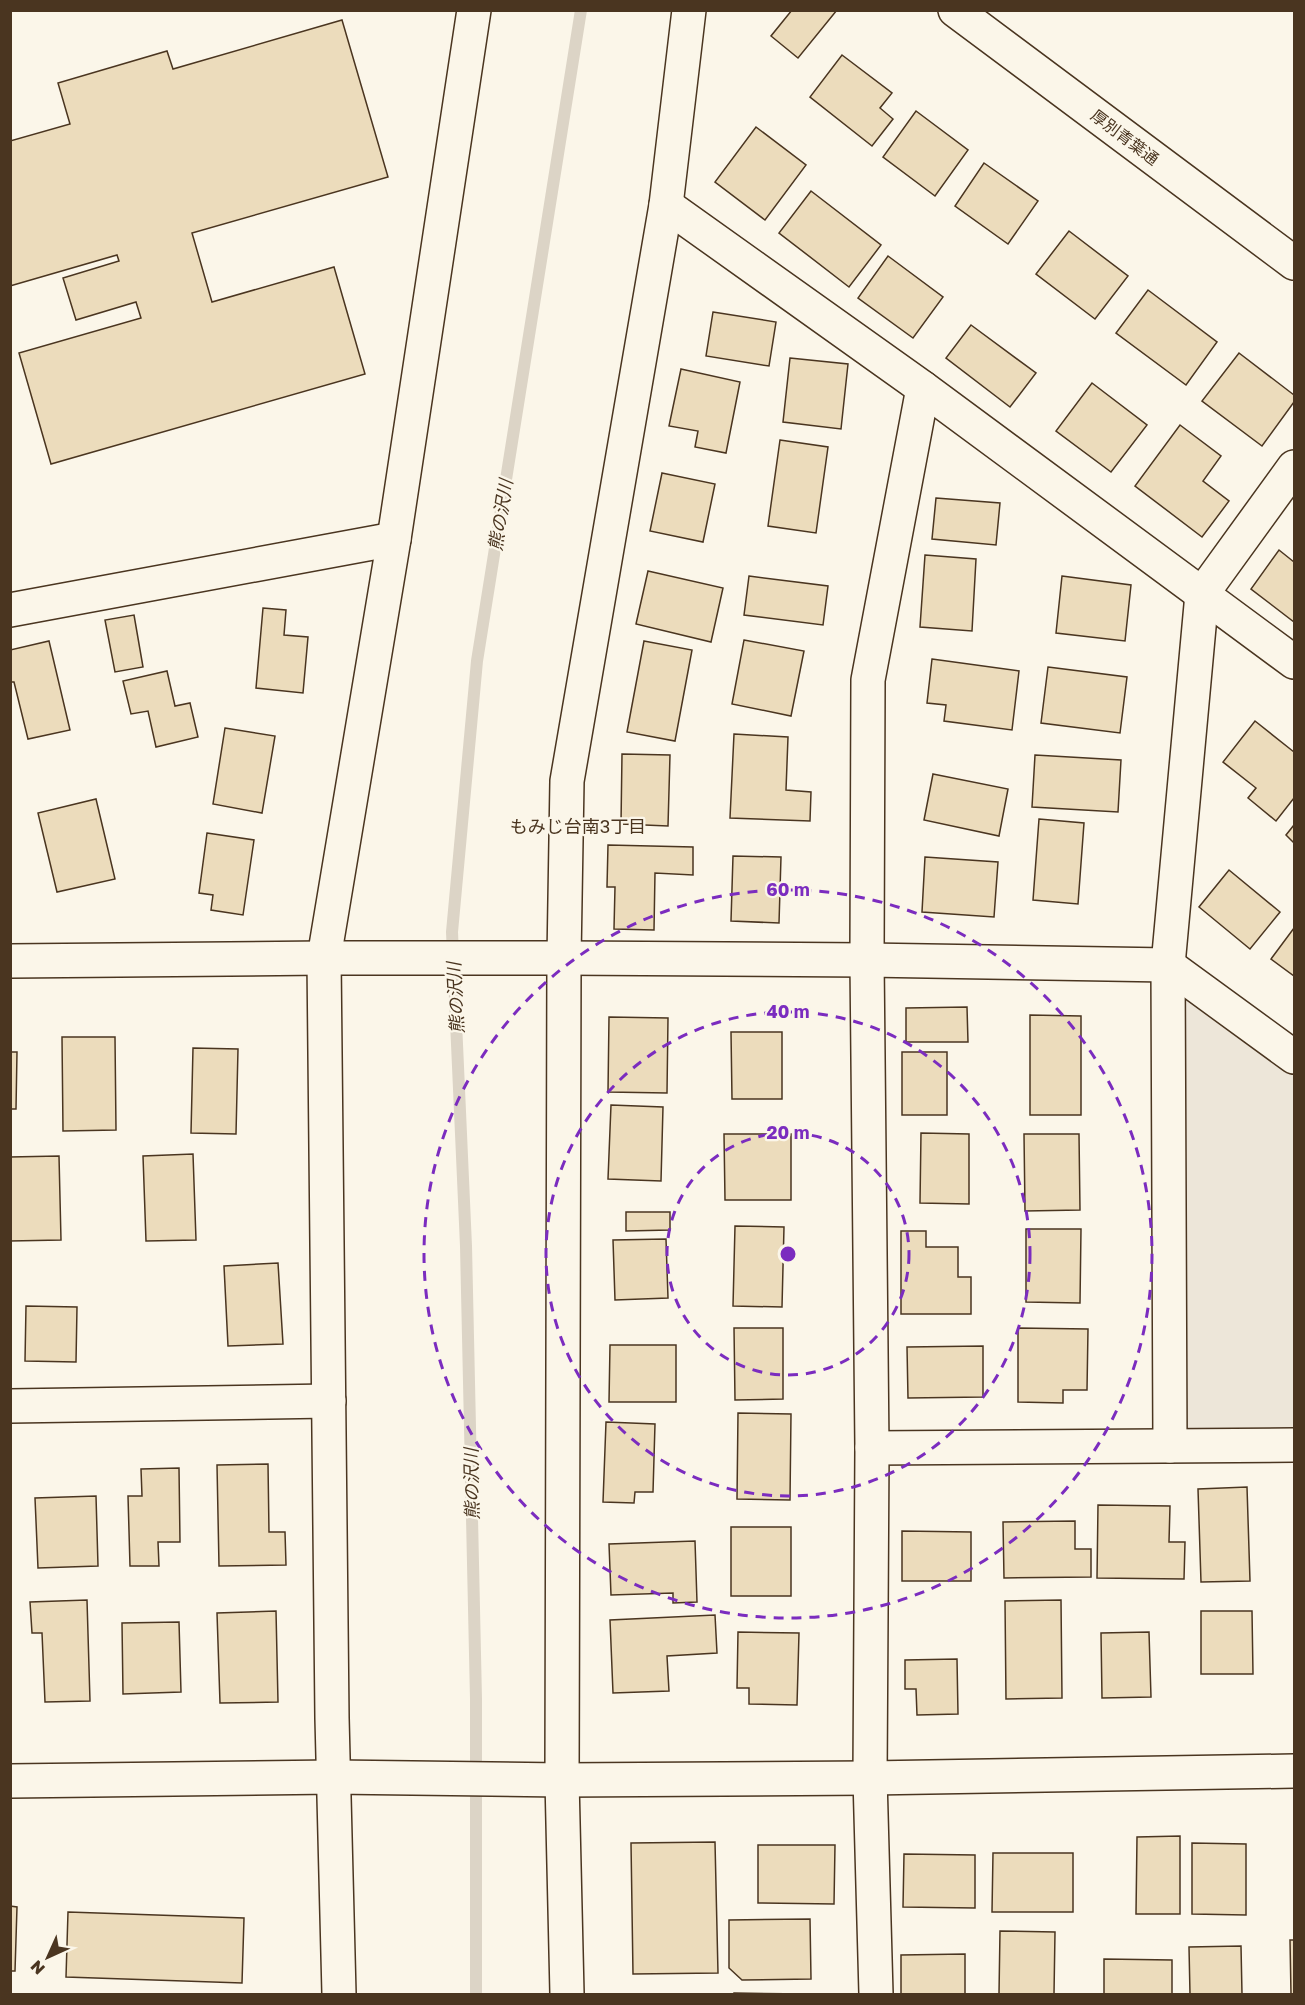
<svg xmlns="http://www.w3.org/2000/svg" width="1305" height="2005" viewBox="0 0 1305 2005" font-family="'Golos Text','Noto Sans JP',sans-serif">
  <style>
    .green { fill: #ede6d9; stroke: #887966; stroke-width: 1.5 }
    .lines { fill: none; stroke-linecap: round; stroke-linejoin: round }
    .stream { stroke: #dcd4c6; stroke-width: 12 }
    .building { fill: #ecdcbc; stroke: #4a3520; stroke-width: 1.5 }
    .street-casing { stroke: #4a3520; stroke-width: 36 }
    .secondary-casing { stroke: #4a3520; stroke-width: 36 }
    .street { stroke: #fbf6e9; stroke-width: 33 }
    .secondary { stroke: #fbf6e9; stroke-width: 33 }
    .ring { fill: none; stroke: #7b2cbf; stroke-width: 3; stroke-dasharray: 10 8 }
    .labels { text-anchor: middle; dominant-baseline: central; stroke-width: 4.5; stroke-linejoin: round; paint-order: stroke }
    .street-label { font-size: 16px; fill: #4a3520; stroke: #fbf6e9 }
    .water-label { font-size: 18px; font-style: italic; fill: #4a3520; stroke: #fbf6e9 }
    .neighbourhood-label { font-size: 18px; fill: #4a3520; stroke: #fbf6e9 }
    .centre { fill: #7b2cbf; stroke: #fbf6e9; stroke-width: 3 }
    .ring-label { font-size: 18px; text-anchor: middle; font-weight: bold; fill: #7b2cbf; stroke: #fbf6e9; stroke-width: 4.5; stroke-linejoin: round; paint-order: stroke }
  </style>
  <rect width="100%" height="100%" fill="#fbf6e9"/>
  <path class="green" d="M 1168,965 L 1294,1057 L 1294,1445 L 1170,1446 Z"/>
  <g class="lines">
    <path class="stream" d="M 476,1994 L 476,1699 L 466,1246 L 452,932 L 477,661 L 581,10"/>
  </g>
  <g class="building">
    <path d="M 792,10 L 837,10 L 798,58 L 771,36 Z"/>
    <path d="M 342,20 L 388,177 L 192,233 L 212,302 L 334,267 L 365,374 L 51,464 L 19,353 L 141,318 L 136,302 L 76,320 L 63,278 L 119,261 L 117,255 L 10,286 L 10,141 L 70,124 L 58,83 L 167,51 L 173,69 Z"/>
    <path d="M 842,55 L 892,93 L 880,108 L 893,119 L 872,146 L 810,97 Z"/>
    <path d="M 916,111 L 968,150 L 935,196 L 883,157 Z"/>
    <path d="M 756,127 L 806,165 L 765,220 L 715,182 Z"/>
    <path d="M 984,163 L 1038,201 L 1008,244 L 955,206 Z"/>
    <path d="M 811,191 L 881,245 L 849,287 L 779,233 Z"/>
    <path d="M 1069,231 L 1128,276 L 1095,319 L 1036,274 Z"/>
    <path d="M 888,256 L 943,297 L 913,338 L 858,298 Z"/>
    <path d="M 1148,290 L 1217,342 L 1186,385 L 1116,333 Z"/>
    <path d="M 713,312 L 776,322 L 769,366 L 706,356 Z"/>
    <path d="M 971,325 L 1036,373 L 1010,407 L 946,358 Z"/>
    <path d="M 1239,353 L 1294,395 L 1294,402 L 1262,446 L 1202,401 Z"/>
    <path d="M 790,358 L 848,364 L 841,429 L 783,422 Z"/>
    <path d="M 681,369 L 740,382 L 726,453 L 695,447 L 698,431 L 669,426 Z"/>
    <path d="M 1092,383 L 1147,425 L 1111,472 L 1056,431 Z"/>
    <path d="M 1180,425 L 1221,456 L 1203,481 L 1229,501 L 1202,537 L 1135,486 Z"/>
    <path d="M 780,440 L 828,447 L 816,533 L 768,526 Z"/>
    <path d="M 662,473 L 715,484 L 703,542 L 650,531 Z"/>
    <path d="M 936,498 L 1000,503 L 996,545 L 932,539 Z"/>
    <path d="M 1279,550 L 1294,562 L 1294,622 L 1251,589 Z"/>
    <path d="M 925,555 L 976,559 L 972,631 L 920,627 Z"/>
    <path d="M 648,571 L 723,588 L 711,642 L 636,624 Z"/>
    <path d="M 749,576 L 828,586 L 823,625 L 744,615 Z"/>
    <path d="M 1062,576 L 1131,585 L 1125,641 L 1056,633 Z"/>
    <path d="M 263,608 L 286,610 L 284,635 L 308,637 L 303,693 L 256,688 Z"/>
    <path d="M 134,615 L 143,667 L 115,672 L 105,620 Z"/>
    <path d="M 744,640 L 804,651 L 791,716 L 732,704 Z"/>
    <path d="M 49,641 L 70,730 L 28,739 L 14,682 L 10,682 L 10,650 Z"/>
    <path d="M 644,641 L 692,650 L 675,741 L 627,732 Z"/>
    <path d="M 932,659 L 1019,671 L 1012,730 L 944,721 L 946,705 L 927,703 Z"/>
    <path d="M 1048,667 L 1127,677 L 1120,733 L 1041,723 Z"/>
    <path d="M 167,671 L 175,706 L 190,703 L 198,737 L 156,747 L 148,711 L 131,714 L 123,681 Z"/>
    <path d="M 1255,721 L 1294,752 L 1294,798 L 1276,821 L 1248,798 L 1256,788 L 1223,762 Z"/>
    <path d="M 225,728 L 275,736 L 262,813 L 213,804 Z"/>
    <path d="M 734,734 L 788,737 L 786,790 L 811,792 L 810,821 L 730,818 Z"/>
    <path d="M 622,754 L 670,755 L 668,826 L 621,824 Z"/>
    <path d="M 1035,755 L 1121,760 L 1118,812 L 1032,807 Z"/>
    <path d="M 933,774 L 1008,789 L 999,836 L 924,820 Z"/>
    <path d="M 96,799 L 115,879 L 57,892 L 38,813 Z"/>
    <path d="M 1039,819 L 1084,823 L 1078,904 L 1033,900 Z"/>
    <path d="M 1294,825 L 1294,843 L 1286,835 Z"/>
    <path d="M 207,833 L 254,840 L 243,915 L 211,910 L 213,895 L 199,893 Z"/>
    <path d="M 608,845 L 693,847 L 693,875 L 655,873 L 654,930 L 614,929 L 615,887 L 607,887 Z"/>
    <path d="M 733,856 L 781,857 L 779,923 L 731,921 Z"/>
    <path d="M 925,857 L 998,862 L 994,917 L 922,912 Z"/>
    <path d="M 1229,870 L 1280,912 L 1250,949 L 1199,907 Z"/>
    <path d="M 1294,928 L 1294,976 L 1271,959 Z"/>
    <path d="M 967,1007 L 968,1042 L 906,1042 L 906,1008 Z"/>
    <path d="M 1030,1015 L 1081,1016 L 1081,1115 L 1030,1115 Z"/>
    <path d="M 609,1017 L 668,1018 L 667,1093 L 608,1092 Z"/>
    <path d="M 731,1032 L 782,1032 L 782,1099 L 732,1099 Z"/>
    <path d="M 62,1037 L 115,1037 L 116,1130 L 63,1131 Z"/>
    <path d="M 193,1048 L 238,1049 L 236,1134 L 191,1133 Z"/>
    <path d="M 10,1052 L 17,1052 L 16,1109 L 10,1109 Z"/>
    <rect x="902" y="1052" width="45" height="63"/>
    <path d="M 611,1105 L 663,1107 L 661,1181 L 608,1179 Z"/>
    <path d="M 921,1133 L 969,1134 L 969,1204 L 920,1203 Z"/>
    <path d="M 724,1134 L 791,1134 L 791,1200 L 725,1200 Z"/>
    <path d="M 1024,1134 L 1079,1134 L 1080,1210 L 1025,1211 Z"/>
    <path d="M 193,1154 L 196,1240 L 146,1241 L 143,1156 Z"/>
    <path d="M 59,1156 L 61,1240 L 10,1241 L 10,1157 Z"/>
    <path d="M 626,1212 L 670,1212 L 670,1230 L 626,1231 Z"/>
    <path d="M 735,1226 L 784,1227 L 782,1307 L 733,1306 Z"/>
    <path d="M 1026,1229 L 1081,1229 L 1080,1303 L 1026,1302 Z"/>
    <path d="M 901,1231 L 926,1231 L 926,1247 L 958,1247 L 958,1277 L 971,1277 L 971,1314 L 901,1314 Z"/>
    <path d="M 666,1239 L 668,1298 L 615,1300 L 613,1240 Z"/>
    <path d="M 278,1263 L 283,1344 L 228,1346 L 224,1266 Z"/>
    <path d="M 26,1306 L 77,1307 L 76,1362 L 25,1361 Z"/>
    <path d="M 734,1328 L 783,1328 L 783,1399 L 735,1400 Z"/>
    <path d="M 1018,1328 L 1088,1329 L 1087,1390 L 1063,1390 L 1063,1403 L 1018,1402 Z"/>
    <path d="M 610,1345 L 676,1345 L 676,1402 L 609,1402 Z"/>
    <path d="M 983,1346 L 983,1397 L 908,1398 L 907,1347 Z"/>
    <path d="M 738,1413 L 791,1414 L 790,1500 L 737,1499 Z"/>
    <path d="M 606,1422 L 655,1424 L 653,1492 L 635,1492 L 634,1503 L 603,1502 Z"/>
    <path d="M 268,1464 L 269,1532 L 285,1532 L 286,1565 L 219,1566 L 217,1465 Z"/>
    <path d="M 179,1468 L 180,1542 L 158,1542 L 159,1566 L 130,1566 L 128,1496 L 142,1496 L 141,1469 Z"/>
    <path d="M 1247,1487 L 1250,1581 L 1201,1582 L 1198,1489 Z"/>
    <path d="M 96,1496 L 98,1566 L 38,1568 L 35,1498 Z"/>
    <path d="M 1098,1505 L 1170,1506 L 1169,1542 L 1185,1542 L 1184,1579 L 1097,1578 Z"/>
    <path d="M 1075,1521 L 1075,1549 L 1091,1549 L 1091,1577 L 1004,1578 L 1003,1522 Z"/>
    <rect x="731" y="1527" width="60" height="69"/>
    <path d="M 902,1531 L 971,1532 L 971,1581 L 902,1581 Z"/>
    <path d="M 695,1541 L 697,1602 L 673,1603 L 673,1593 L 611,1595 L 609,1544 Z"/>
    <path d="M 87,1600 L 90,1701 L 45,1702 L 42,1633 L 32,1633 L 30,1602 Z"/>
    <path d="M 1061,1600 L 1062,1698 L 1006,1699 L 1005,1601 Z"/>
    <path d="M 276,1611 L 278,1702 L 220,1703 L 217,1613 Z"/>
    <path d="M 1201,1611 L 1252,1611 L 1253,1674 L 1201,1674 Z"/>
    <path d="M 715,1615 L 717,1653 L 667,1656 L 669,1691 L 613,1693 L 610,1620 Z"/>
    <path d="M 179,1622 L 181,1692 L 123,1694 L 122,1623 Z"/>
    <path d="M 738,1632 L 799,1633 L 797,1705 L 749,1704 L 749,1688 L 737,1688 Z"/>
    <path d="M 1149,1632 L 1151,1697 L 1102,1698 L 1101,1633 Z"/>
    <path d="M 957,1659 L 958,1714 L 917,1715 L 916,1689 L 905,1689 L 905,1660 Z"/>
    <path d="M 1180,1836 L 1180,1914 L 1136,1914 L 1137,1837 Z"/>
    <path d="M 715,1842 L 718,1973 L 633,1974 L 631,1843 Z"/>
    <path d="M 1192,1843 L 1246,1844 L 1246,1915 L 1192,1914 Z"/>
    <path d="M 758,1845 L 835,1845 L 834,1904 L 758,1903 Z"/>
    <path d="M 993,1853 L 1073,1853 L 1073,1912 L 992,1912 Z"/>
    <path d="M 904,1854 L 975,1855 L 975,1908 L 903,1907 Z"/>
    <path d="M 10,1906 L 17,1907 L 15,1971 L 10,1971 Z"/>
    <path d="M 68,1912 L 244,1918 L 242,1983 L 66,1977 Z"/>
    <path d="M 810,1919 L 811,1979 L 742,1980 L 729,1968 L 729,1920 Z"/>
    <path d="M 1000,1931 L 1055,1932 L 1054,1994 L 999,1994 Z"/>
    <path d="M 1290,1940 L 1294,1940 L 1294,1994 L 1291,1994 Z"/>
    <path d="M 1241,1946 L 1242,1994 L 1190,1994 L 1189,1947 Z"/>
    <path d="M 965,1954 L 965,1994 L 901,1994 L 901,1955 Z"/>
    <path d="M 1104,1959 L 1172,1960 L 1172,1994 L 1104,1994 Z"/>
    <path d="M 734,1993 L 808,1994 L 734,1994 Z"/>
  </g>
  <g class="lines">
    <g class="street-casing">
      <g id="street">
        <path d="M 666,205 L 923,388 L 1294,662"/>
        <path d="M 10,610 L 394,539"/>
        <path d="M 10,961 L 324,958 L 564,958 L 867,960 L 1168,965 L 1294,1057"/>
        <path d="M 10,1406 L 329,1401"/>
        <path d="M 1170,1446 L 1168,965 L 1202,594 L 1294,467"/>
        <path d="M 872,1448 L 1294,1445"/>
        <path d="M 567,1994 L 562,1780 L 564,958 L 567,781 L 666,205 L 689,10"/>
        <path d="M 876,1994 L 870,1778 L 872,1448 L 867,960 L 868,680 L 923,388"/>
      </g>
    </g>
    <g class="secondary-casing">
      <g id="secondary">
        <path d="M 955,10 L 1294,263"/>
        <path d="M 10,1781 L 334,1777 L 562,1780 L 870,1778 L 1294,1771"/>
        <path d="M 339,1994 L 332,1718 L 324,958 L 394,539 L 474,10"/>
      </g>
    </g>
    <use href="#street" class="street"/>
    <use href="#secondary" class="secondary"/>
  </g>
  <g class="ring">
    <circle cx="788" cy="1254" r="121"/>
    <circle cx="788" cy="1254" r="242"/>
    <circle cx="788" cy="1254" r="364"/>
  </g>
  <g class="labels">
    <g class="street-label">
      <text transform="translate(1125 137) rotate(37)">厚別青葉通</text>
    </g>
    <g class="water-label">
      <text transform="translate(500 515) rotate(-81)">熊の沢川</text>
      <text transform="translate(455 998) rotate(-93)">熊の沢川</text>
      <text transform="translate(471 1484) rotate(-91)">熊の沢川</text>
    </g>
    <g class="neighbourhood-label">
      <text x="578" y="826">もみじ台南3丁目</text>
    </g>
  </g>
  <circle cx="788" cy="1254" r="9" class="centre"/>
  <g class="ring-label">
    <text x="788" y="896">60 m</text>
    <text x="788" y="1018">40 m</text>
    <text x="788" y="1139">20 m</text>
  </g>
  <rect width="1305" height="2005" fill="none" stroke="#4a3520" stroke-width="24"/>
  <g transform="translate(48 1957) rotate(225)" stroke="#fbf6e9" stroke-width="4.5" paint-order="stroke">
  <path d="M0-4.5L10 22L0 15L-10 22Z" fill="#4a3520"/>
  <text y="-9" font-size="16" font-weight="bold" text-anchor="middle" fill="#4a3520">N</text>
  </g>
</svg>
